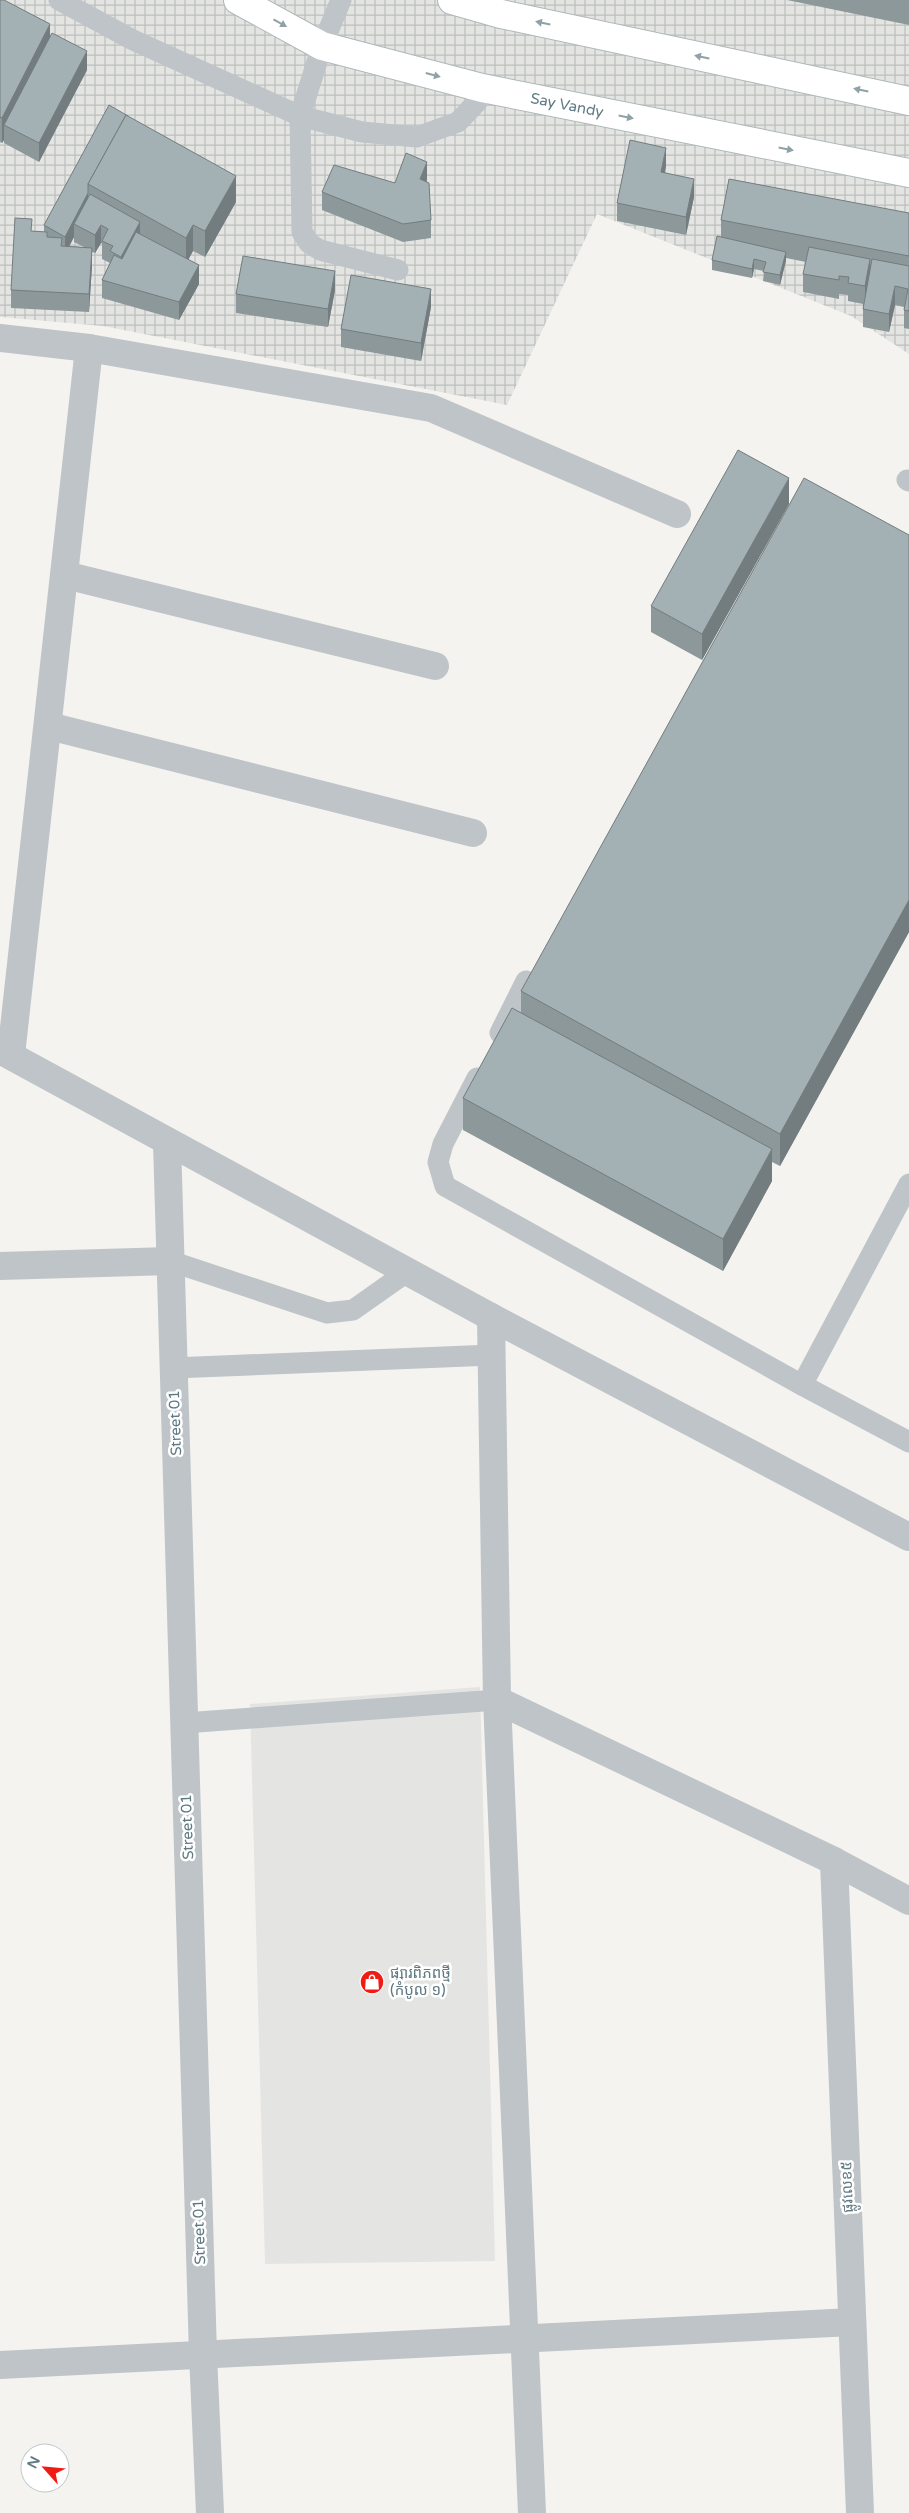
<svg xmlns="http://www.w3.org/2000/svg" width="909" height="2513" viewBox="0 0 909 2513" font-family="'Varela Round','Noto Sans Khmer',sans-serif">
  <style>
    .built { fill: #e4e5e3 }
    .industrial { fill: url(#industrial-grid) }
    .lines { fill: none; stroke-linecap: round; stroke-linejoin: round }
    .secondary-casing { stroke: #aeb7ba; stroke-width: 30 }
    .lane { stroke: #bec4c7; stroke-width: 21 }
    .street { stroke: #bec4c7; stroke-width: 28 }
    .secondary { stroke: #fff; stroke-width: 28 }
    .wall { fill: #8d989b; fill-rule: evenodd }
    .shaded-wall { fill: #737c7e }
    .building { fill: #a4b1b4; stroke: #737c7e }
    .oneway { fill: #90a2a8 }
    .labels { text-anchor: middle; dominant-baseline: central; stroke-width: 5; stroke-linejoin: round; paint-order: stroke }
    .street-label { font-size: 15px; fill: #607a83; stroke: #fff }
    .poi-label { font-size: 15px; fill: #607a83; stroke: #fff; text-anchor: start }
  </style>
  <defs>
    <pattern id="industrial-grid" width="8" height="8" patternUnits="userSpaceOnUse" patternTransform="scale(1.25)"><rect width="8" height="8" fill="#e4e5e3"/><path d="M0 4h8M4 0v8" fill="none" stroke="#bcbfbd"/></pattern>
  </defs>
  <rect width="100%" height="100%" fill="#f4f3ef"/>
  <path class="built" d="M 480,1687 L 495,2261 L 265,2264 L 250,1704 Z"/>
  <path class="industrial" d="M 0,0 L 909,0 L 909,354 L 851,316 L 597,214 L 507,405 L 103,326 L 0,317 Z"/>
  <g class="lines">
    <g class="secondary-casing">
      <g id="secondary">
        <path d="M 238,0 L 322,46 L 482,88 L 909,173"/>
        <path d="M 452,0 L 501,14 L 909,101"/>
      </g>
    </g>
    <g class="lane">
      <path d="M 59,0 L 133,40 L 300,116 L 362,132 L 417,137 L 458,122 L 477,102 L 482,88"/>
      <path d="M 341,0 L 322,46 L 300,116 L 302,232 L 309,243 L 320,250 L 398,270"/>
      <path d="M 907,480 L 909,481"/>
      <path d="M 500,1033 L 526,981"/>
      <path d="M 477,1078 L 443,1144 L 438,1162 L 445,1186 L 802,1385 L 909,1442"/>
      <path d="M 170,1261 L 327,1313 L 353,1310 L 407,1272"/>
      <path d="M 173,1368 L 492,1355"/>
      <path d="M 802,1385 L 909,1184"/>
      <path d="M 184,1723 L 497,1700"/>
    </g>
    <g class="street">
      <path d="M 0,338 L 89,348 L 431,408 L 677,514"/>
      <path d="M 65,575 L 435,666"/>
      <path d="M 49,726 L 473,833"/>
      <path d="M 0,1050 L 491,1317 L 909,1537"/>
      <path d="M 11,1055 L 89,348"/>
      <path d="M 167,1142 L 203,2354 L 210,2513"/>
      <path d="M 0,1266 L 170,1261"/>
      <path d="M 491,1317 L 497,1700 L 532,2513"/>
      <path d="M 497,1700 L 834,1861 L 909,1901"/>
      <path d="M 834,1861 L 860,2513"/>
      <path d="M 0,2365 L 852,2322"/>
    </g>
    <use href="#secondary" class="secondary"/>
  </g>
  <g class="wall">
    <path d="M 0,0 L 50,36 L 87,70 L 39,162 L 4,143 L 4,140 L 2,143 L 0,142 Z"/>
    <path d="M 787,0 L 909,0 L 909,25 Z"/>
    <path d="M 128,117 L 236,202 L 205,257 L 193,251 L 188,260 L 199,284 L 179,320 L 102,298 L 102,280 L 110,263 L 102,259 L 102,244 L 101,243 L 95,253 L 92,252 L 92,266 L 89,312 L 11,308 L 11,290 L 32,231 L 44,232 L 44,225 ZM 74,237 L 74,242 L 84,247 L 69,246 Z"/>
    <path d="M 666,166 L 665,172 L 694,197 L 686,235 L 617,221 L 617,203 Z"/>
    <path d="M 427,180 L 426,182 L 431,220 L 431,238 L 403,242 L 322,210 L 322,192 Z"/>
    <path d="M 909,213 L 909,329 L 904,328 L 904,307 L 895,305 L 889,332 L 863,327 L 863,304 L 848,301 L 848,295 L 839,294 L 839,299 L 803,292 L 803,274 L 806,262 L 786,258 L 780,285 L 763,281 L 764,271 L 754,269 L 752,278 L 712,270 L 712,260 L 721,237 L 721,220 Z"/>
    <path d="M 335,290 L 328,327 L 236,313 L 236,294 Z"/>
    <path d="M 431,307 L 421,361 L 341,347 L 341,329 Z"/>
    <path d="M 789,504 L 702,660 L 651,632 L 651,606 Z"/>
    <path d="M 909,535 L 909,932 L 780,1166 L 772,1162 L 772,1181 L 723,1271 L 463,1130 L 463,1098 L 521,1013 L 521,991 Z"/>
  </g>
  <g class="shaded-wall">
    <path d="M 50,24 L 50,50 L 4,125 L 4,140 L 2,143 L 2,118 Z"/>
    <path d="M 87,51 L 87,70 L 39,162 L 39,143 Z"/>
    <path d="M 666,148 L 666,166 L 661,190 L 661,172 Z"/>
    <path d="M 427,162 L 427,180 L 420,198 L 420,179 Z"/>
    <path d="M 236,176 L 236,202 L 205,257 L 205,231 Z"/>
    <path d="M 694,179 L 694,197 L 686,235 L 686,217 Z"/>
    <path d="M 88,193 L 88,210 L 74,224 L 74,237 L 65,255 L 65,237 Z"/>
    <path d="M 140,222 L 140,240 L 121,275 L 121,257 Z"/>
    <path d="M 101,225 L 101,243 L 95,253 L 95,235 Z"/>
    <path d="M 193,225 L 193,251 L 186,264 L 186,238 Z"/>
    <path d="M 92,248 L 92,266 L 89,312 L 89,294 Z"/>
    <path d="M 786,252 L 786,261 L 780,285 L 780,275 Z"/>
    <path d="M 754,259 L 754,269 L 752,278 L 752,269 Z"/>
    <path d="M 870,259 L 870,277 L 865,304 L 865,286 Z"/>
    <path d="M 199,265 L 199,284 L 179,320 L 179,302 Z"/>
    <path d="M 335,271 L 335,290 L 328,327 L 328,309 Z"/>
    <path d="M 895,286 L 895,305 L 889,332 L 889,314 Z"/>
    <path d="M 431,289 L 431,307 L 421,361 L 421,343 Z"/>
    <path d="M 789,478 L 789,504 L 702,660 L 702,634 Z"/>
    <path d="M 909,900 L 909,932 L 780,1166 L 780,1134 Z"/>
    <path d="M 772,1149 L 772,1181 L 723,1271 L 723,1239 Z"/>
  </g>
  <g class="building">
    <path d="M 0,0 L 4,0 L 50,24 L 2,118 L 0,117 Z"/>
    <path d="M 52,33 L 87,51 L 39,143 L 4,125 Z"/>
    <path d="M 109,105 L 128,116 L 127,116 L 126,115 L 88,184 L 88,193 L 65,237 L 44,225 Z"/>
    <path d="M 126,115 L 236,176 L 205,231 L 193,225 L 186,238 L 88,184 Z"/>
    <path d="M 630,140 L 666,148 L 661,172 L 694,179 L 686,217 L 617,203 Z"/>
    <path d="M 406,153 L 427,162 L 420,179 L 429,183 L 431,220 L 403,224 L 322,192 L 334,165 L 395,183 Z"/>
    <path d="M 729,179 L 909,213 L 909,256 L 721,220 Z"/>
    <path d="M 90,194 L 140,222 L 121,257 L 110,251 L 113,246 L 102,241 L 108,229 L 101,225 L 95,235 L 74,224 Z"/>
    <path d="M 15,218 L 32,219 L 31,231 L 47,232 L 47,237 L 62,238 L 61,246 L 92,248 L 89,294 L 11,290 Z"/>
    <path d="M 136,232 L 199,265 L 179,302 L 102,280 L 114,255 L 122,259 Z"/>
    <path d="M 717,236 L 786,252 L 780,275 L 763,272 L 766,262 L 754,259 L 752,269 L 712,260 Z"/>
    <path d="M 809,247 L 870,259 L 865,286 L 848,283 L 849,277 L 839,276 L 839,280 L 803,274 Z"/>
    <path d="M 243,256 L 335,271 L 328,309 L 236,294 Z"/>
    <path d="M 872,259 L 909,266 L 909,311 L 904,310 L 908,289 L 895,286 L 889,314 L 863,309 Z"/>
    <path d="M 351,275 L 431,289 L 421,343 L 341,329 Z"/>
    <path d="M 738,450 L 789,478 L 702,634 L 651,606 Z"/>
    <path d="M 804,478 L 909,535 L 909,900 L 780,1134 L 521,991 Z"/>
    <path d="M 512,1008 L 772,1149 L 723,1239 L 463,1098 Z"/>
  </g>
  <defs><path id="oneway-solid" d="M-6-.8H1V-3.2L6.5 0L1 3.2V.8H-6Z" transform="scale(1.25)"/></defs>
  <g class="oneway">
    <use href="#oneway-solid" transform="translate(280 23) rotate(29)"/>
    <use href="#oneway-solid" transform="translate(543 23) rotate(-168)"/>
    <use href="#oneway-solid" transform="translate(702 57) rotate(-168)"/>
    <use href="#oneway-solid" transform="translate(433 75) rotate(15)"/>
    <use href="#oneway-solid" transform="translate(861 90) rotate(-168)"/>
    <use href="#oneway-solid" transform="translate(626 117) rotate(11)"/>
    <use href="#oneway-solid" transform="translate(786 149) rotate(11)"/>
  </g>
  <defs>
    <g id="shop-disc" transform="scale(1.25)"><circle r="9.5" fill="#f01b13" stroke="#fff"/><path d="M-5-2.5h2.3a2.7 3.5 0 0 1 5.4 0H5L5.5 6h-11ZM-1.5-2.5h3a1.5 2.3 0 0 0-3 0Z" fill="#fff"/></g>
  </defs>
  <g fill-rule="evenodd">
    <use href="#shop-disc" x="372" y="1982"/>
  </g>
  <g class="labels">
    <g class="street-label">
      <text transform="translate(567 105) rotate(11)">Say Vandy</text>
      <text transform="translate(175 1423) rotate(-92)">Street 01</text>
      <text transform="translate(187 1827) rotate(-92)">Street 01</text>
      <text transform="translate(847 2187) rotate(-92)">ផ្លូវលេខ៥</text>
      <text transform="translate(199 2232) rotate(-92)">Street 01</text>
    </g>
    <g class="poi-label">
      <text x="390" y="1973">ផ្សារពិភពថ្មី<tspan x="390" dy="17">(កំបូល ១)</tspan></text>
    </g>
  </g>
  <g transform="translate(45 2468) rotate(297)"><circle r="24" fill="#ffffff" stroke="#bfcacd"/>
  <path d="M0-4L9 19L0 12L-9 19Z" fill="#f01b13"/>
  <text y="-8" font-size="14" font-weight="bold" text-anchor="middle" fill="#607a83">N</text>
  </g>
</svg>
